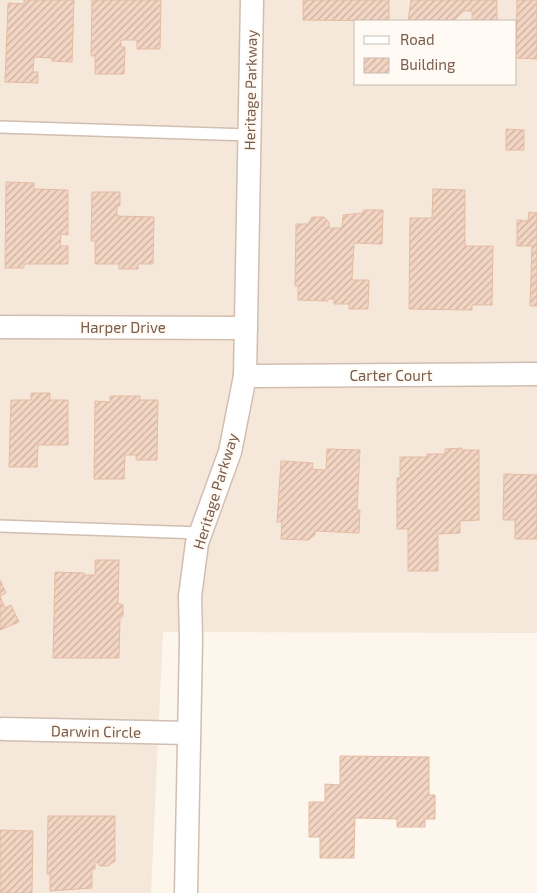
<svg xmlns="http://www.w3.org/2000/svg" width="537" height="893" viewBox="0 0 537 893" font-family="'Exo 2',sans-serif">
  <style>
    .residential { fill: #f5e8da; fill-rule: evenodd }
    .building { fill: url(#building-hatch); stroke: #e6bba3 }
    .lines { fill: none; stroke-linecap: round; stroke-linejoin: round }
    .service-casing { stroke: #d1beb0; stroke-width: 14 }
    .minor-casing { stroke: #d1beb0; stroke-width: 25 }
    .service { stroke: #fff; stroke-width: 11 }
    .minor { stroke: #fff; stroke-width: 22 }
    .labels { text-anchor: middle; dominant-baseline: central; stroke-width: 4; stroke-linejoin: round; paint-order: stroke }
    .street-label { font-size: 15px; fill: #7a5c4d; stroke: #fffaf3 }
  </style>
  <defs>
    <pattern id="building-hatch" width="6" height="6" patternUnits="userSpaceOnUse" patternTransform="scale(1.25)"><rect width="6" height="6" fill="#f3d5c3"/><path d="M-1 1l2-2M0 6l6-6M5 7l2-2" fill="none" stroke="#cab0a1"/></pattern>
  </defs>
  <rect width="100%" height="100%" fill="#fdf6ec"/>
  <path class="residential" d="M 0,0 L 537,0 L 537,633 L 163,632 L 151,893 L 0,893 ZM 356,21 L 516,21 L 516,84 L 356,84 Z"/>
  <g class="building">
    <path d="M 24,0 L 74,0 L 72,62 L 52,61 L 52,58 L 34,57 L 33,72 L 38,72 L 38,83 L 5,82 L 8,3 L 24,4 Z"/>
    <path d="M 92,0 L 161,0 L 160,49 L 137,49 L 137,40 L 121,40 L 121,47 L 125,47 L 124,74 L 95,74 L 95,56 L 91,56 Z"/>
    <path d="M 303,0 L 389,0 L 389,21 L 303,20 Z"/>
    <path d="M 411,0 L 497,0 L 497,21 L 472,21 L 472,11 L 464,11 L 453,21 L 408,21 Z"/>
    <path d="M 517,0 L 537,0 L 537,59 L 516,58 Z"/>
    <path d="M 506,129 L 524,130 L 524,150 L 506,150 Z"/>
    <path d="M 6,182 L 34,183 L 34,189 L 68,190 L 68,235 L 61,234 L 60,246 L 68,246 L 68,264 L 24,264 L 24,268 L 5,268 Z"/>
    <path d="M 433,189 L 465,190 L 465,246 L 493,246 L 492,305 L 472,305 L 472,310 L 409,309 L 410,218 L 432,218 Z"/>
    <path d="M 92,192 L 120,192 L 120,206 L 117,206 L 117,216 L 154,217 L 153,264 L 138,264 L 138,269 L 119,269 L 119,264 L 95,264 L 95,241 L 91,241 Z"/>
    <path d="M 363,210 L 383,210 L 382,244 L 354,243 L 352,280 L 369,280 L 368,309 L 349,309 L 349,304 L 334,304 L 334,299 L 328,299 L 328,301 L 298,300 L 298,286 L 295,286 L 296,224 L 308,224 L 312,217 L 324,217 L 329,222 L 329,228 L 342,228 L 343,215 L 363,213 Z"/>
    <path d="M 529,212 L 537,213 L 537,306 L 530,306 L 532,246 L 517,246 L 517,220 L 528,221 Z"/>
    <path d="M 31,393 L 50,393 L 50,400 L 68,400 L 68,445 L 38,445 L 37,467 L 9,467 L 11,400 L 31,400 Z"/>
    <path d="M 110,396 L 140,396 L 140,400 L 158,400 L 157,460 L 136,460 L 136,455 L 125,455 L 124,479 L 94,479 L 95,401 L 110,402 Z"/>
    <path d="M 462,448 L 462,450 L 479,450 L 479,520 L 460,521 L 460,533 L 438,534 L 438,571 L 408,571 L 408,529 L 397,529 L 397,478 L 400,478 L 400,457 L 427,457 L 427,454 L 445,454 L 445,449 Z"/>
    <path d="M 327,449 L 360,450 L 357,510 L 360,510 L 359,533 L 315,531 L 315,535 L 308,540 L 281,539 L 282,522 L 277,522 L 281,461 L 313,463 L 312,469 L 326,470 Z"/>
    <path d="M 504,474 L 537,475 L 537,539 L 515,539 L 515,520 L 503,520 Z"/>
    <path d="M 95,560 L 119,560 L 118,603 L 123,605 L 123,616 L 120,618 L 119,658 L 53,658 L 55,572 L 84,573 L 84,575 L 95,575 Z"/>
    <path d="M 0,580 L 6,593 L 0,596 L 5,608 L 11,605 L 19,622 L 0,630 Z"/>
    <path d="M 340,756 L 429,757 L 429,795 L 435,795 L 435,819 L 425,819 L 425,827 L 397,827 L 397,819 L 355,818 L 354,858 L 320,858 L 320,837 L 309,837 L 309,802 L 325,802 L 325,784 L 340,785 Z"/>
    <path d="M 48,816 L 115,816 L 115,861 L 108,866 L 100,866 L 95,861 L 95,869 L 92,869 L 92,888 L 50,891 L 50,874 L 47,874 Z"/>
    <path d="M 0,830 L 33,831 L 32,893 L 0,893 Z"/>
  </g>
  <g class="lines">
    <g class="service-casing">
      <g id="service">
        <path d="M 0,127 L 249,135"/>
        <path d="M 0,526 L 200,533"/>
      </g>
    </g>
    <g class="minor-casing">
      <g id="minor">
        <path d="M 0,327 L 246,328"/>
        <path d="M 245,376 L 537,374"/>
        <path d="M 3,729 L 188,733"/>
        <path d="M 186,893 L 191,640 L 190,596 L 197,543 L 230,452 L 245,376 L 252,0"/>
      </g>
    </g>
    <use href="#service" class="service"/>
    <use href="#minor" class="minor"/>
  </g>
  <g class="labels">
    <g class="street-label">
      <text transform="translate(250 90) rotate(-89)">Heritage Parkway</text>
      <text x="123" y="327">Harper Drive</text>
      <text x="391" y="375">Carter Court</text>
      <text transform="translate(215 491) rotate(-73)">Heritage Parkway</text>
      <text transform="translate(96 731) rotate(1)">Darwin Circle</text>
    </g>
  </g>
  <rect x="354" y="20" width="162" height="65" fill="#fffaf3" stroke="#cabbb1"/>
  <rect x="364" y="36" width="25" height="8" fill="#ffffff" stroke="#cabbb1"/>
  <text x="400" y="45" font-size="15" fill="#7a5c4d">Road</text>
  <rect x="364" y="58" width="25" height="15" fill="url(#building-hatch)" stroke="#cabbb1"/>
  <text x="400" y="70" font-size="15" fill="#7a5c4d">Building</text>
</svg>
